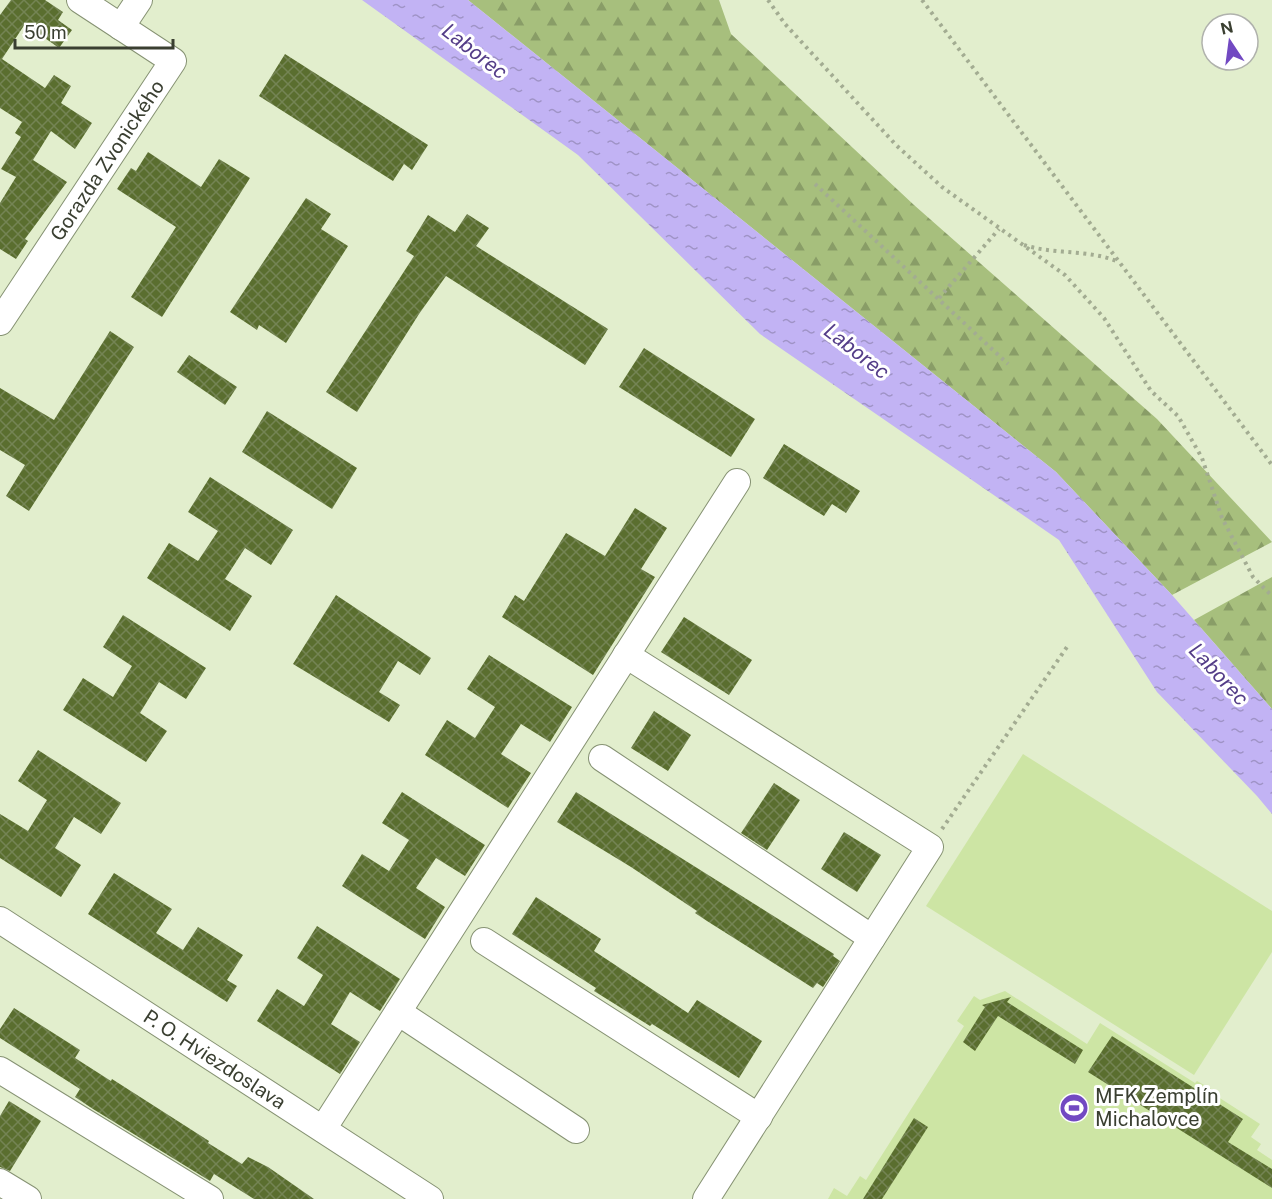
<svg xmlns="http://www.w3.org/2000/svg" width="1272" height="1199" viewBox="0 0 1272 1199" font-family="'Public Sans',sans-serif">
  <style>
    .forest { fill: url(#forest-firs) }
    .pitch { fill: #cde5a4 }
    .water { fill: url(#water-ripples) }
    .building { fill: url(#building-cross-hatch) }
    .lines { fill: none; stroke-linecap: round; stroke-linejoin: round }
    .minor-casing { stroke: #869273; stroke-width: 28 }
    .path { stroke: #a3ac92; stroke-width: 4; stroke-dasharray: 3 4.5; stroke-linecap: butt }
    .minor { stroke: #fff; stroke-width: 26 }
    .labels { text-anchor: middle; dominant-baseline: central; stroke-width: 6; stroke-linejoin: round; paint-order: stroke }
    .street-label { font-size: 20px; fill: #3a3f31; stroke: #fff }
    .poi-label { font-size: 20px; fill: #3a3f31; stroke: #fff; text-anchor: start }
    .water-label { font-size: 21px; font-style: italic; fill: #543d88; stroke: #fff }
  </style>
  <defs>
    <pattern id="forest-firs" width="22" height="20" patternUnits="userSpaceOnUse" patternTransform="scale(1.5)"><rect width="22" height="20" fill="#a7bf7d"/><path d="M5 1l3.5 6h-7zM16 11l3.5 6h-7z" fill="#899d67"/></pattern>
    <pattern id="water-ripples" width="26" height="14" patternUnits="userSpaceOnUse" patternTransform="scale(1.5)"><rect width="26" height="14" fill="#c2b3f4"/><path d="M2 4q2-2 4 0t4 0M15 11q2-2 4 0t4 0" fill="none" stroke="#9f93c6"/></pattern>
    <pattern id="building-cross-hatch" width="8" height="8" patternUnits="userSpaceOnUse" patternTransform="scale(1.5)"><rect width="8" height="8" fill="#5a6e2f"/><path d="M0 0l8 8M0 8l8-8" fill="none" stroke="#748454"/></pattern>
  </defs>
  <rect width="100%" height="100%" fill="#e2eecd"/>
  <g class="forest">
    <path d="M 468,0 L 719,0 L 731,34 L 914,205 L 1157,419 L 1272,542 L 1172,595 L 1056,472 Z"/>
    <path d="M 1272,577 L 1272,709 L 1194,620 Z"/>
  </g>
  <g class="pitch">
    <path d="M 1023,754 L 1272,911 L 1272,952 L 1194,1075 L 926,906 Z"/>
    <path d="M 1005,991 L 1087,1044 L 1100,1023 L 1195,1083 L 1197,1081 L 1213,1090 L 1212,1093 L 1260,1124 L 1251,1137 L 1261,1144 L 1257,1150 L 1272,1160 L 1272,1199 L 828,1199 L 834,1188 L 847,1196 L 860,1176 L 866,1180 L 964,1026 L 957,1021 L 974,996 L 980,1000 Z"/>
  </g>
  <path class="water" d="M 362,0 L 468,0 L 1056,472 L 1172,595 L 1272,709 L 1272,814 L 1257,796 L 1157,692 L 1059,540 L 760,334 L 578,155 Z"/>
  <g class="building">
    <path d="M 11,0 L 45,0 L 63,12 L 58,20 L 72,30 L 59,48 L 25,24 L 2,59 L 45,88 L 54,75 L 71,86 L 61,103 L 92,123 L 75,149 L 51,131 L 33,160 L 67,182 L 25,239 L 28,241 L 16,259 L 0,249 L 0,203 L 16,177 L 1,169 L 21,137 L 15,133 L 22,122 L 0,108 L 0,15 Z"/>
    <path d="M 285,54 L 428,145 L 412,170 L 404,164 L 393,181 L 259,96 Z"/>
    <path d="M 148,152 L 201,187 L 219,159 L 250,178 L 162,317 L 131,297 L 176,227 L 117,189 L 131,168 L 136,171 Z"/>
    <path d="M 306,198 L 331,214 L 321,229 L 348,246 L 286,343 L 259,325 L 257,330 L 230,312 Z"/>
    <path d="M 467,214 L 489,228 L 476,246 L 608,329 L 585,365 L 446,276 L 419,314 L 357,412 L 326,392 L 414,256 L 406,251 L 428,215 L 455,232 Z"/>
    <path d="M 110,331 L 134,347 L 29,511 L 6,496 L 25,465 L 0,450 L 0,388 L 54,420 Z"/>
    <path d="M 644,348 L 755,419 L 731,457 L 619,387 Z"/>
    <path d="M 189,355 L 237,387 L 225,405 L 177,372 Z"/>
    <path d="M 267,411 L 357,468 L 332,509 L 242,452 Z"/>
    <path d="M 784,444 L 860,491 L 846,513 L 832,504 L 824,516 L 763,478 Z"/>
    <path d="M 210,477 L 293,530 L 271,565 L 245,548 L 225,579 L 252,596 L 230,631 L 147,578 L 169,543 L 198,561 L 218,531 L 188,512 Z"/>
    <path d="M 635,508 L 667,528 L 641,569 L 655,577 L 593,675 L 502,617 L 515,595 L 524,601 L 566,533 L 605,556 Z"/>
    <path d="M 336,595 L 431,658 L 420,675 L 398,661 L 379,692 L 400,705 L 389,722 L 293,664 Z"/>
    <path d="M 123,615 L 206,668 L 186,699 L 159,682 L 140,713 L 167,731 L 146,762 L 63,710 L 83,678 L 113,697 L 132,666 L 103,647 Z"/>
    <path d="M 684,617 L 752,660 L 729,695 L 661,652 Z"/>
    <path d="M 489,655 L 572,707 L 550,742 L 521,724 L 501,754 L 531,773 L 508,808 L 425,755 L 447,720 L 475,738 L 495,707 L 467,689 Z"/>
    <path d="M 654,711 L 691,735 L 668,771 L 631,748 Z"/>
    <path d="M 38,750 L 121,803 L 101,834 L 74,817 L 55,848 L 81,865 L 61,897 L 0,858 L 0,814 L 28,831 L 47,800 L 18,781 Z"/>
    <path d="M 774,783 L 800,800 L 767,850 L 741,833 Z"/>
    <path d="M 402,792 L 485,845 L 465,876 L 436,858 L 416,888 L 445,907 L 425,939 L 342,886 L 362,854 L 389,871 L 409,840 L 382,823 Z"/>
    <path d="M 576,792 L 834,954 L 833,956 L 840,961 L 823,987 L 817,983 L 813,988 L 707,921 L 695,913 L 697,911 L 631,867 L 557,822 Z"/>
    <path d="M 844,832 L 881,855 L 857,892 L 821,869 Z"/>
    <path d="M 114,873 L 172,909 L 156,933 L 183,950 L 198,927 L 243,955 L 227,980 L 237,986 L 227,1002 L 88,914 Z"/>
    <path d="M 536,897 L 601,939 L 594,951 L 688,1013 L 697,1000 L 762,1041 L 739,1078 L 652,1024 L 650,1026 L 594,991 L 596,988 L 512,934 Z"/>
    <path d="M 317,926 L 400,979 L 380,1011 L 350,992 L 331,1024 L 360,1042 L 340,1074 L 257,1021 L 277,989 L 304,1006 L 323,975 L 297,958 Z"/>
    <path d="M 1011,997 L 1007,1002 L 1083,1050 L 1075,1064 L 998,1016 L 975,1051 L 963,1042 L 985,1007 L 982,1005 Z"/>
    <path d="M 14,1008 L 80,1050 L 75,1058 L 111,1081 L 112,1079 L 209,1141 L 208,1143 L 242,1164 L 248,1157 L 268,1167 L 314,1199 L 254,1199 L 214,1174 L 210,1181 L 93,1109 L 75,1097 L 80,1089 L 0,1038 L 0,1029 Z"/>
    <path d="M 1112,1036 L 1243,1119 L 1228,1142 L 1272,1169 L 1272,1188 L 1088,1072 Z"/>
    <path d="M 9,1101 L 41,1121 L 10,1171 L 0,1167 L 0,1116 Z"/>
    <path d="M 914,1118 L 928,1127 L 882,1199 L 863,1199 Z"/>
  </g>
  <g class="lines">
    <g class="minor-casing">
      <g id="minor">
        <path d="M 121,27 L 139,0"/>
        <path id="s1" d="M 0,322 L 173,61 L 80,0"/>
        <path d="M 626,655 L 930,847 L 706,1199"/>
        <path d="M 602,758 L 872,938"/>
        <path id="s2" d="M 0,920 L 430,1199"/>
        <path d="M 484,941 L 759,1117"/>
        <path d="M 398,1012 L 576,1130"/>
        <path d="M 0,1070 L 210,1199"/>
        <path d="M 323,1129 L 737,482"/>
        <path d="M 0,1182 L 28,1199"/>
      </g>
    </g>
    <g class="path">
      <path d="M 768,0 L 785,24 L 896,145 L 942,187 L 1065,275 L 1104,318 L 1151,391 L 1178,416 L 1202,458 L 1222,518 L 1253,577 L 1272,596"/>
      <path d="M 922,0 L 1272,465"/>
      <path d="M 815,184 L 1008,364"/>
      <path d="M 1024,245 C 1055,255 1089,249 1119,262"/>
      <path d="M 939,298 L 999,229"/>
      <path d="M 942,829 L 1067,647"/>
    </g>
    <use href="#minor" class="minor"/>
  </g>
  <defs>
    <g id="stadium-disc" transform="scale(1.5)"><circle r="9.5" fill="#7249c2" stroke="#fff"/><path d="M0-5a6.5 5 0 1 0 0 10a6.5 5 0 1 0 0-10ZM-3.5-1.8h7v3.6h-7Z" fill="#fff"/></g>
  </defs>
  <g fill-rule="evenodd">
    <use href="#stadium-disc" x="1074" y="1108"/>
  </g>
  <g class="labels">
    <g class="street-label">
      <text stroke="none"><textPath href="#s1" startOffset="194">Gorazda Zvonického</textPath></text>
      <text stroke="none"><textPath href="#s2" startOffset="256">P. O. Hviezdoslava</textPath></text>
    </g>
    <g class="poi-label">
      <text x="1095" y="1096">MFK Zemplín<tspan x="1095" dy="23">Michalovce</tspan></text>
    </g>
    <g class="water-label">
      <text transform="translate(475 51) rotate(38)">Laborec</text>
      <text transform="translate(857 351) rotate(38)">Laborec</text>
      <text transform="translate(1219 674) rotate(47)">Laborec</text>
    </g>
  </g>
  <g transform="translate(1230 42) rotate(347)"><circle r="28" fill="#ffffff" stroke="#b0b2ad" stroke-width="1.5"/>
  <path d="M0-4.5L10 22L0 15L-10 22Z" fill="#7249c2"/>
  <text y="-9" font-size="16" font-weight="bold" text-anchor="middle" fill="#3a3f31">N</text>
  </g>
  <path d="M15 39v9h158v-9" fill="none" stroke="#3a3f31" stroke-width="3"/>
  <text x="24" y="39" font-size="18" fill="#3a3f31" stroke="#ffffff" stroke-width="4.5" paint-order="stroke">50 m</text>
</svg>
